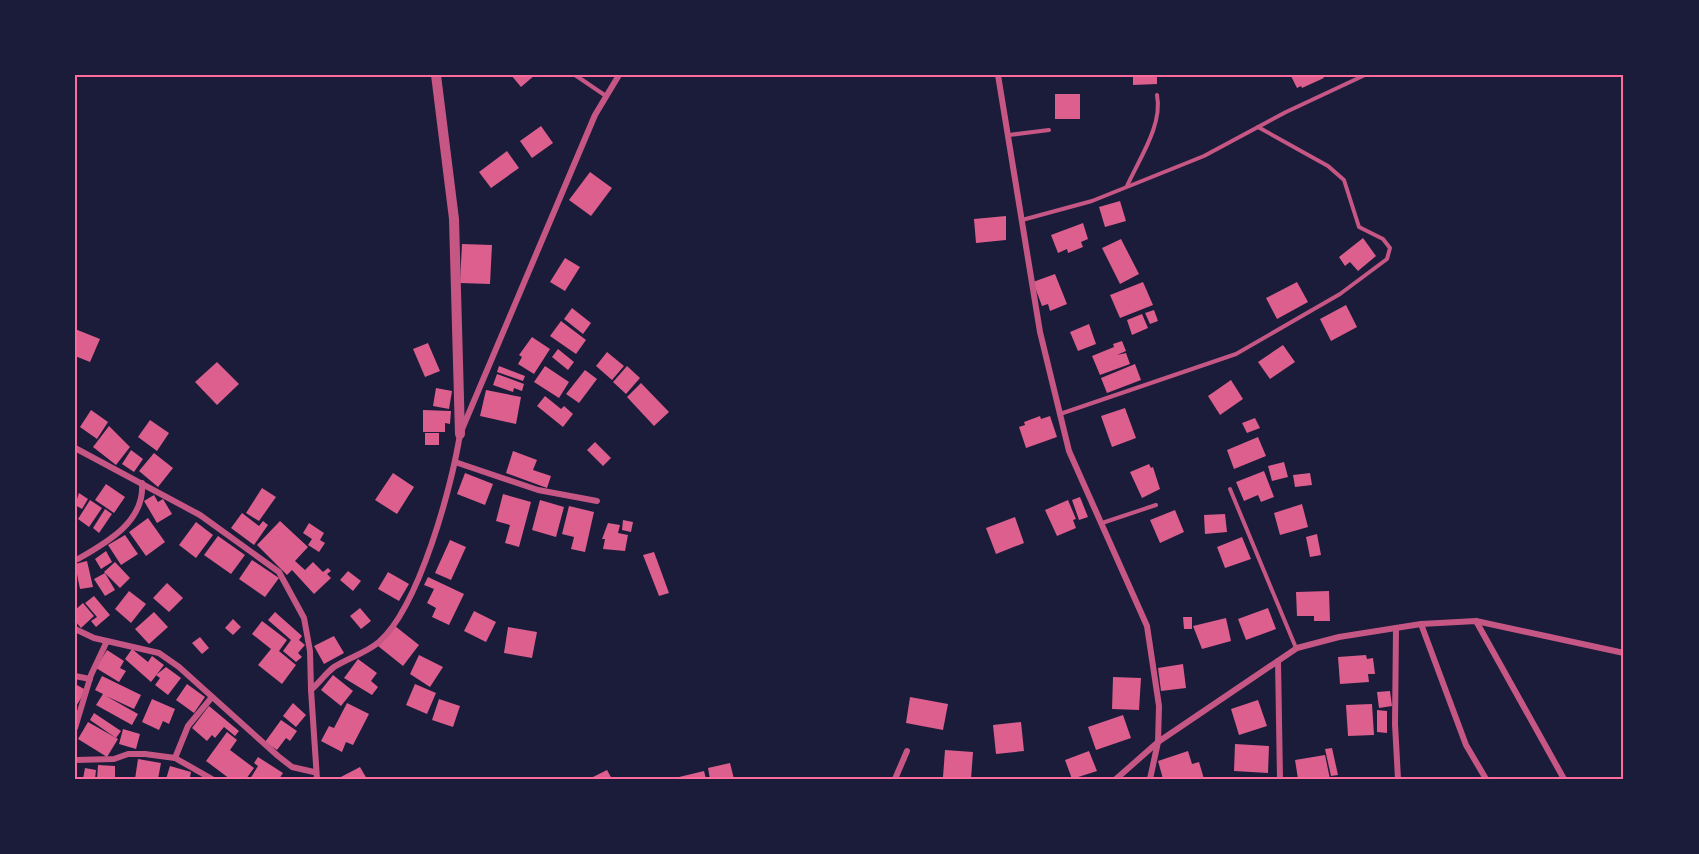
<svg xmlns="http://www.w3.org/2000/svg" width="1699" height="854" viewBox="0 0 1699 854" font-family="Inter,sans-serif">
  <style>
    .building { fill: #dd5f8e }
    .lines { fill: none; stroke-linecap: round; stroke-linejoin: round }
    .service { stroke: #c65784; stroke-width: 4 }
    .minor { stroke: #c65784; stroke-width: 6 }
    .tertiary { stroke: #c65784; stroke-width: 10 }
    .neatline { fill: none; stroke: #ff6b9d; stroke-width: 2 }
  </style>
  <rect width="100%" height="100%" fill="#1b1b3a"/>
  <g class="building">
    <path d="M 511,75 L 535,75 L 521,87 Z"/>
    <path d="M 1133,75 L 1157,75 L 1157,84 L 1133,85 Z"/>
    <path d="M 1322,75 L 1324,78 L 1302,88 L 1301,86 L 1297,88 L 1291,76 Z"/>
    <rect x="1055" y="94" width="25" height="25"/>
    <path d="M 541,126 L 553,143 L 532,158 L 520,141 Z"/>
    <path d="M 507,151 L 519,168 L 491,188 L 479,172 Z"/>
    <path d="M 590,172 L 612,188 L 591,216 L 569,200 Z"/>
    <path d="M 1120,201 L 1126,221 L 1105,227 L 1099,207 Z"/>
    <path d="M 1006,216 L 1006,240 L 976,243 L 974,219 Z"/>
    <path d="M 1083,223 L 1088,239 L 1081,242 L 1083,247 L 1068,253 L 1067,249 L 1058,253 L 1051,235 Z"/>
    <path d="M 1363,238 L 1376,256 L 1358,271 L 1350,262 L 1345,266 L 1339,257 Z"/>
    <path d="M 1121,239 L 1139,274 L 1120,284 L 1102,248 Z"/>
    <path d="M 462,244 L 492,245 L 490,284 L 460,283 Z"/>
    <path d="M 565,258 L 580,267 L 565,291 L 550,282 Z"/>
    <path d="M 1055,274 L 1067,304 L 1050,311 L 1048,304 L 1042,306 L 1033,282 Z"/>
    <path d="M 1143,282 L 1153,305 L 1120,318 L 1110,295 Z"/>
    <path d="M 1297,282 L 1308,302 L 1277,319 L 1266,298 Z"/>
    <path d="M 1346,305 L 1357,327 L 1331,341 L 1320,319 Z"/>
    <path d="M 572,308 L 591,323 L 583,334 L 564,319 Z"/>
    <path d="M 1154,310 L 1158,321 L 1150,324 L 1145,313 Z"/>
    <path d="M 1142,314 L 1148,328 L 1132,335 L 1127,320 Z"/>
    <path d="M 561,321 L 586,340 L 576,354 L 550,336 Z"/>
    <path d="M 1089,324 L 1096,344 L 1078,351 L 1070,332 Z"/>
    <path d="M 75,329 L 100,339 L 90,362 L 75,356 Z"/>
    <path d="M 532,337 L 550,349 L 534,374 L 518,364 L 522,357 L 519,355 Z"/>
    <path d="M 1122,341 L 1126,351 L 1117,355 L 1126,353 L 1130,364 L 1100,375 L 1092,356 L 1114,347 L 1113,344 Z"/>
    <path d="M 428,343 L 440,371 L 425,377 L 413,349 Z"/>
    <path d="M 1283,345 L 1295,362 L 1270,379 L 1258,362 Z"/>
    <path d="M 558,349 L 574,362 L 568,370 L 552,357 Z"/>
    <path d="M 607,352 L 624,366 L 612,380 L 596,366 Z"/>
    <path d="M 217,362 L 239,384 L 217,405 L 195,382 Z"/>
    <path d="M 1135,364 L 1141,380 L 1107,393 L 1101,378 Z"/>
    <path d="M 499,366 L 525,376 L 523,381 L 497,372 Z"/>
    <path d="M 545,366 L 569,382 L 559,398 L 534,382 Z"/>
    <path d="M 627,366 L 640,378 L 626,394 L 613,382 Z"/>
    <path d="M 585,370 L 597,379 L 579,403 L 566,394 Z"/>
    <path d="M 497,374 L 524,384 L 522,391 L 514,388 L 513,392 L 493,385 Z"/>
    <path d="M 1231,380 L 1243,399 L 1220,415 L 1208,396 Z"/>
    <path d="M 641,383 L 669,412 L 654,426 L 627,397 Z"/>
    <path d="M 436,388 L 452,391 L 449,409 L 433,406 Z"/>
    <path d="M 486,390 L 521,397 L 516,424 L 480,416 Z"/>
    <path d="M 545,396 L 561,409 L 564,406 L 573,414 L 563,427 L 537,406 Z"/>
    <path d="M 1125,408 L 1136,438 L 1112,447 L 1101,416 Z"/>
    <path d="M 91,410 L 108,422 L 97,439 L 80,427 Z"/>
    <path d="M 423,410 L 451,411 L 450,424 L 445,423 L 445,432 L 423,432 Z"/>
    <path d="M 1040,416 L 1041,419 L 1050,416 L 1057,437 L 1026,448 L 1019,427 L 1025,425 L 1024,422 Z"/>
    <path d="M 1255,418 L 1260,428 L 1247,433 L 1242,423 Z"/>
    <path d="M 150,420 L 169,433 L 157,451 L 138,437 Z"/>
    <path d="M 109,426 L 130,447 L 116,465 L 93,447 Z"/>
    <rect x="425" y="433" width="14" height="12"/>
    <path d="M 1258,437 L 1266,456 L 1234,469 L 1227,450 Z"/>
    <path d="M 595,442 L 611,458 L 603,466 L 587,450 Z"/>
    <path d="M 131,450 L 143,459 L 134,472 L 122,464 Z"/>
    <path d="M 513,451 L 537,460 L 533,470 L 551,476 L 547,488 L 506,473 Z"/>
    <path d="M 154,453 L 173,468 L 158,487 L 139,471 Z"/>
    <path d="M 1284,462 L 1288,477 L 1272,481 L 1268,466 Z"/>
    <path d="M 1149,464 L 1151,468 L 1153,467 L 1160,489 L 1142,498 L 1130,472 Z"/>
    <path d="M 1264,471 L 1274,497 L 1261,502 L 1258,495 L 1244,501 L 1236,482 Z"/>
    <path d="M 393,473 L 414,487 L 397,514 L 375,500 Z"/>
    <path d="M 465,473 L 493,484 L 485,505 L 457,494 Z"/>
    <path d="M 1310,473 L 1312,485 L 1295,487 L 1293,475 Z"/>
    <path d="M 106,484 L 125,497 L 114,513 L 95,500 Z"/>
    <path d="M 262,488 L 276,497 L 259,521 L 246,513 Z"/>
    <path d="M 79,493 L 88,499 L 82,509 L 75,505 Z"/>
    <path d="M 503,494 L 531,502 L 519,547 L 505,543 L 510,525 L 496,521 Z"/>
    <path d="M 154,495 L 158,502 L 163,499 L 172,514 L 157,523 L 144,501 Z"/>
    <path d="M 1080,497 L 1088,517 L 1079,520 L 1072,500 Z"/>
    <path d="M 90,500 L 102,508 L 89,527 L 78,519 Z"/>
    <path d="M 540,500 L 564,507 L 556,537 L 532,530 Z"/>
    <path d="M 1068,500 L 1076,519 L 1073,520 L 1076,528 L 1057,536 L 1045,510 Z"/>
    <path d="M 1302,504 L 1308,527 L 1280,535 L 1274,513 Z"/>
    <path d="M 569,506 L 594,512 L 585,552 L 571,549 L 574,537 L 562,534 Z"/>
    <path d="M 105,509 L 112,514 L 99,533 L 93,528 Z"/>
    <path d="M 1175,510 L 1184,532 L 1160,543 L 1150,520 Z"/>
    <path d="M 242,513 L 259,526 L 263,521 L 268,525 L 254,545 L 231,528 Z"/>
    <path d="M 1225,514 L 1227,532 L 1205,534 L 1204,515 Z"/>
    <path d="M 1015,517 L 1024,543 L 996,554 L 986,528 Z"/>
    <path d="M 148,518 L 165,542 L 146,556 L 129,532 Z"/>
    <path d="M 623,520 L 633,522 L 631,532 L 622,530 Z"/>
    <path d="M 280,521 L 308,547 L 295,561 L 305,570 L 313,562 L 323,572 L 328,568 L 331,571 L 327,574 L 331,578 L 314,594 L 292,570 L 287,575 L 257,545 Z"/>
    <path d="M 196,522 L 213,535 L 196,558 L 179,545 Z"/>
    <path d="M 309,523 L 324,533 L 320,540 L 325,543 L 319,552 L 308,545 L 312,539 L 303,533 Z"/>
    <path d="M 608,523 L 620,525 L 618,533 L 628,535 L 625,551 L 603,549 L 605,539 L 602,539 Z"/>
    <path d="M 1317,534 L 1321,555 L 1310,557 L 1306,537 Z"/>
    <path d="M 125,535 L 138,554 L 121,565 L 108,545 Z"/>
    <path d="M 218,536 L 245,555 L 231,574 L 204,555 Z"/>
    <path d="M 1242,537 L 1251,559 L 1225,568 L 1217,547 Z"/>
    <path d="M 450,540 L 466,547 L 451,580 L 435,573 Z"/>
    <path d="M 106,551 L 112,562 L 101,569 L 95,559 Z"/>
    <path d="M 654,552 L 669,593 L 659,596 L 643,555 Z"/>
    <path d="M 252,560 L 279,578 L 265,597 L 239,579 Z"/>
    <path d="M 87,561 L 93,587 L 80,589 L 75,564 Z"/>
    <path d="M 115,562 L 130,578 L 120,588 L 104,572 Z"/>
    <path d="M 348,571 L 361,581 L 353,591 L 340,580 Z"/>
    <path d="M 388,572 L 409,584 L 399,601 L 378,589 Z"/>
    <path d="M 105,573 L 115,590 L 105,596 L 94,579 Z"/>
    <path d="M 428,577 L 464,594 L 449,625 L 432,617 L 436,608 L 427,603 L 434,589 L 424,585 Z"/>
    <path d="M 167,583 L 183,598 L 169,612 L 153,598 Z"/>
    <path d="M 129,591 L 146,604 L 131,623 L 115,609 Z"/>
    <path d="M 1329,591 L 1330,621 L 1314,621 L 1314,616 L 1297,616 L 1296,592 Z"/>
    <path d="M 94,596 L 110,615 L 96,627 L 91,621 L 97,617 L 85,603 Z"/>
    <path d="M 83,603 L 94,616 L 81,628 L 75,621 L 75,610 Z"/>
    <path d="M 360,608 L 371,621 L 361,629 L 350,616 Z"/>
    <path d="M 1268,608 L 1276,629 L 1246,640 L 1238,619 Z"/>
    <path d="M 474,611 L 496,622 L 486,642 L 464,631 Z"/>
    <path d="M 154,612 L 168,627 L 149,644 L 135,629 Z"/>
    <path d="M 275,612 L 302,636 L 299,640 L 305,645 L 298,653 L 302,657 L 296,662 L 283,651 L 291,640 L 268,620 Z"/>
    <path d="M 1183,617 L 1192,617 L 1192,629 L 1184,629 Z"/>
    <path d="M 1226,618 L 1231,641 L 1202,649 L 1193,626 Z"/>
    <path d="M 233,619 L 241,627 L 233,635 L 225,628 Z"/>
    <path d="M 262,621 L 287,640 L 279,651 L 296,665 L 282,684 L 258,665 L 271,649 L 252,634 Z"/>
    <path d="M 395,626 L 419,645 L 403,666 L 378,646 Z"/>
    <path d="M 508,627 L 537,632 L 532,658 L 504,653 Z"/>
    <path d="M 334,636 L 344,653 L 324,664 L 314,646 Z"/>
    <path d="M 200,637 L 209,648 L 202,654 L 192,643 Z"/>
    <path d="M 132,649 L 148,662 L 152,656 L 164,665 L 151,682 L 125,659 Z"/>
    <path d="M 107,650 L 124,661 L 120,668 L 126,671 L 119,682 L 96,668 Z"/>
    <path d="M 419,655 L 443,667 L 430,687 L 410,674 Z"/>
    <path d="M 1366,655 L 1367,659 L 1373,658 L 1375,674 L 1368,674 L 1369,682 L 1340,684 L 1338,657 Z"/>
    <path d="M 358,659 L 377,673 L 371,681 L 378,687 L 372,695 L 344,678 Z"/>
    <path d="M 1183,664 L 1186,688 L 1161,691 L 1158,668 Z"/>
    <path d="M 166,667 L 181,678 L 168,695 L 155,685 L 160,678 L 156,675 Z"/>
    <path d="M 333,675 L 353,691 L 341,706 L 321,690 Z"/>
    <path d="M 102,676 L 141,695 L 134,709 L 106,696 L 138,714 L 132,725 L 96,705 L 103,694 L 95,690 Z"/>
    <path d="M 1113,677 L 1141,678 L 1139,710 L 1112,709 Z"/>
    <path d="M 75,684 L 86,690 L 75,708 Z"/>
    <path d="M 187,684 L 205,697 L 194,713 L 176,700 Z"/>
    <path d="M 415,684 L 436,693 L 427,714 L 406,705 Z"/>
    <path d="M 1390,691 L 1392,706 L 1379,708 L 1377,692 Z"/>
    <path d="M 910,697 L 948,704 L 943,730 L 906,723 Z"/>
    <path d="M 152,699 L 175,709 L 169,724 L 163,721 L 159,730 L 142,722 Z"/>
    <path d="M 439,699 L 460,706 L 453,727 L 432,720 Z"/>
    <path d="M 1258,700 L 1267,726 L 1239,735 L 1231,709 Z"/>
    <path d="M 293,703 L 306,715 L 296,727 L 283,716 Z"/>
    <path d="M 347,703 L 369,714 L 353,745 L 346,742 L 342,752 L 321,741 L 329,726 L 334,728 Z"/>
    <path d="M 1372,704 L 1374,735 L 1348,736 L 1346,705 Z"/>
    <path d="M 209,706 L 239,731 L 235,736 L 224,727 L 215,738 L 212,735 L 207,741 L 192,728 Z"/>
    <path d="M 1377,710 L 1387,711 L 1387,733 L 1377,732 Z"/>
    <path d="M 94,713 L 121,731 L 116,738 L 90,720 Z"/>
    <path d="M 1123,715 L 1131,738 L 1096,750 L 1088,727 Z"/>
    <path d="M 281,720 L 297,731 L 290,741 L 286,738 L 277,750 L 265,742 Z"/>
    <path d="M 88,722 L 118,739 L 107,757 L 78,739 Z"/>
    <path d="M 1021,722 L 1024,751 L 996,754 L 993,725 Z"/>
    <path d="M 123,729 L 140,734 L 136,749 L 119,744 Z"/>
    <path d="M 227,732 L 237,740 L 230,750 L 254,768 L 246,779 L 230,779 L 206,761 Z"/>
    <path d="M 1235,744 L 1269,746 L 1268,773 L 1234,771 Z"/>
    <path d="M 1332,748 L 1338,775 L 1331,776 L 1325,749 Z"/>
    <path d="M 945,750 L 973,752 L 971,779 L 943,777 Z"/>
    <path d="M 1089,751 L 1097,771 L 1072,779 L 1065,760 Z"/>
    <path d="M 1188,751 L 1192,764 L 1199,762 L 1204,779 L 1163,779 L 1158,761 Z"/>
    <path d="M 1325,755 L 1330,779 L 1298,779 L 1295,760 Z"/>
    <path d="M 258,757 L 283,773 L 279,779 L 250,779 L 258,766 L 254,763 Z"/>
    <path d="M 138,759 L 161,763 L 158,779 L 135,779 Z"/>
    <path d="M 730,763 L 734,779 L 710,779 L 708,768 Z"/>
    <path d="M 98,765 L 115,766 L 115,779 L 97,779 Z"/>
    <path d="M 170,766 L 191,772 L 190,777 L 166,779 Z"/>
    <path d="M 360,767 L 367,779 L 337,779 Z"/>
    <path d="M 85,768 L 96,770 L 95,779 L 83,779 Z"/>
    <path d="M 607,770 L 612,779 L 589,779 Z"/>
    <path d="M 704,771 L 706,779 L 679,779 L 679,777 Z"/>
  </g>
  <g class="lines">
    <g class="service">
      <path d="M 575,75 L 606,96"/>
      <path d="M 1009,135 L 1049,130"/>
      <path d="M 1127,186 C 1139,159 1163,125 1157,95"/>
      <path d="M 1022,220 L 1092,201 L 1204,156 L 1286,112 L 1365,75"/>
      <path d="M 1060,414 L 1236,354 L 1340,294 L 1387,259 L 1390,248 L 1383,239 L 1359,227 L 1344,180 L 1328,166 L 1258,127"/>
      <path d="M 1230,489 L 1296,648"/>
      <path d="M 1102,523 L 1156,505"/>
    </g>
    <g class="minor">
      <path d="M 998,75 L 1040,332 L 1069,451 L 1147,626 L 1159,706 L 1158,742 L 1150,779"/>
      <path d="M 75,448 L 200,515 L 279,572 L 304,618 L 310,651 L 311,690"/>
      <path d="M 455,462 L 538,490 L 597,501"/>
      <path d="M 78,559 C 108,542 145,521 142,483"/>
      <path d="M 1476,621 L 1564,779"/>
      <path d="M 1421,624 L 1466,745 L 1486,779"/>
      <path d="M 1396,628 L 1395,724 L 1398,779"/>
      <path d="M 75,629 L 94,638 L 159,653 L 179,667 L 278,756 L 292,767 L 314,772"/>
      <path d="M 1278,661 L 1280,779"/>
      <path d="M 75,676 L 90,679"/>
      <path d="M 75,728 L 91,675 L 107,641"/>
      <path d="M 175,758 L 188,726 L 212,697"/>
      <path d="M 75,760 L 114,759 L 128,754 L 145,754 L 175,758 L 212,779"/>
      <path d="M 317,779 L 311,690 C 319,683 326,673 334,667 C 348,658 366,653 379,642 C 419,607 452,486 460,434 L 595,115 L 619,75"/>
      <path d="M 895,779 L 907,751"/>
      <path d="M 1116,779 L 1158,742 L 1297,648 L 1339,637 L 1421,624 L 1476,621 L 1624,653"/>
    </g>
    <path class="tertiary" d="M 436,75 L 454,219 L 460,434"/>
  </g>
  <rect width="1699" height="854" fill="none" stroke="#1b1b3a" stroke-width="153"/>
  <rect x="76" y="76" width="1546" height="702" class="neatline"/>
</svg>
